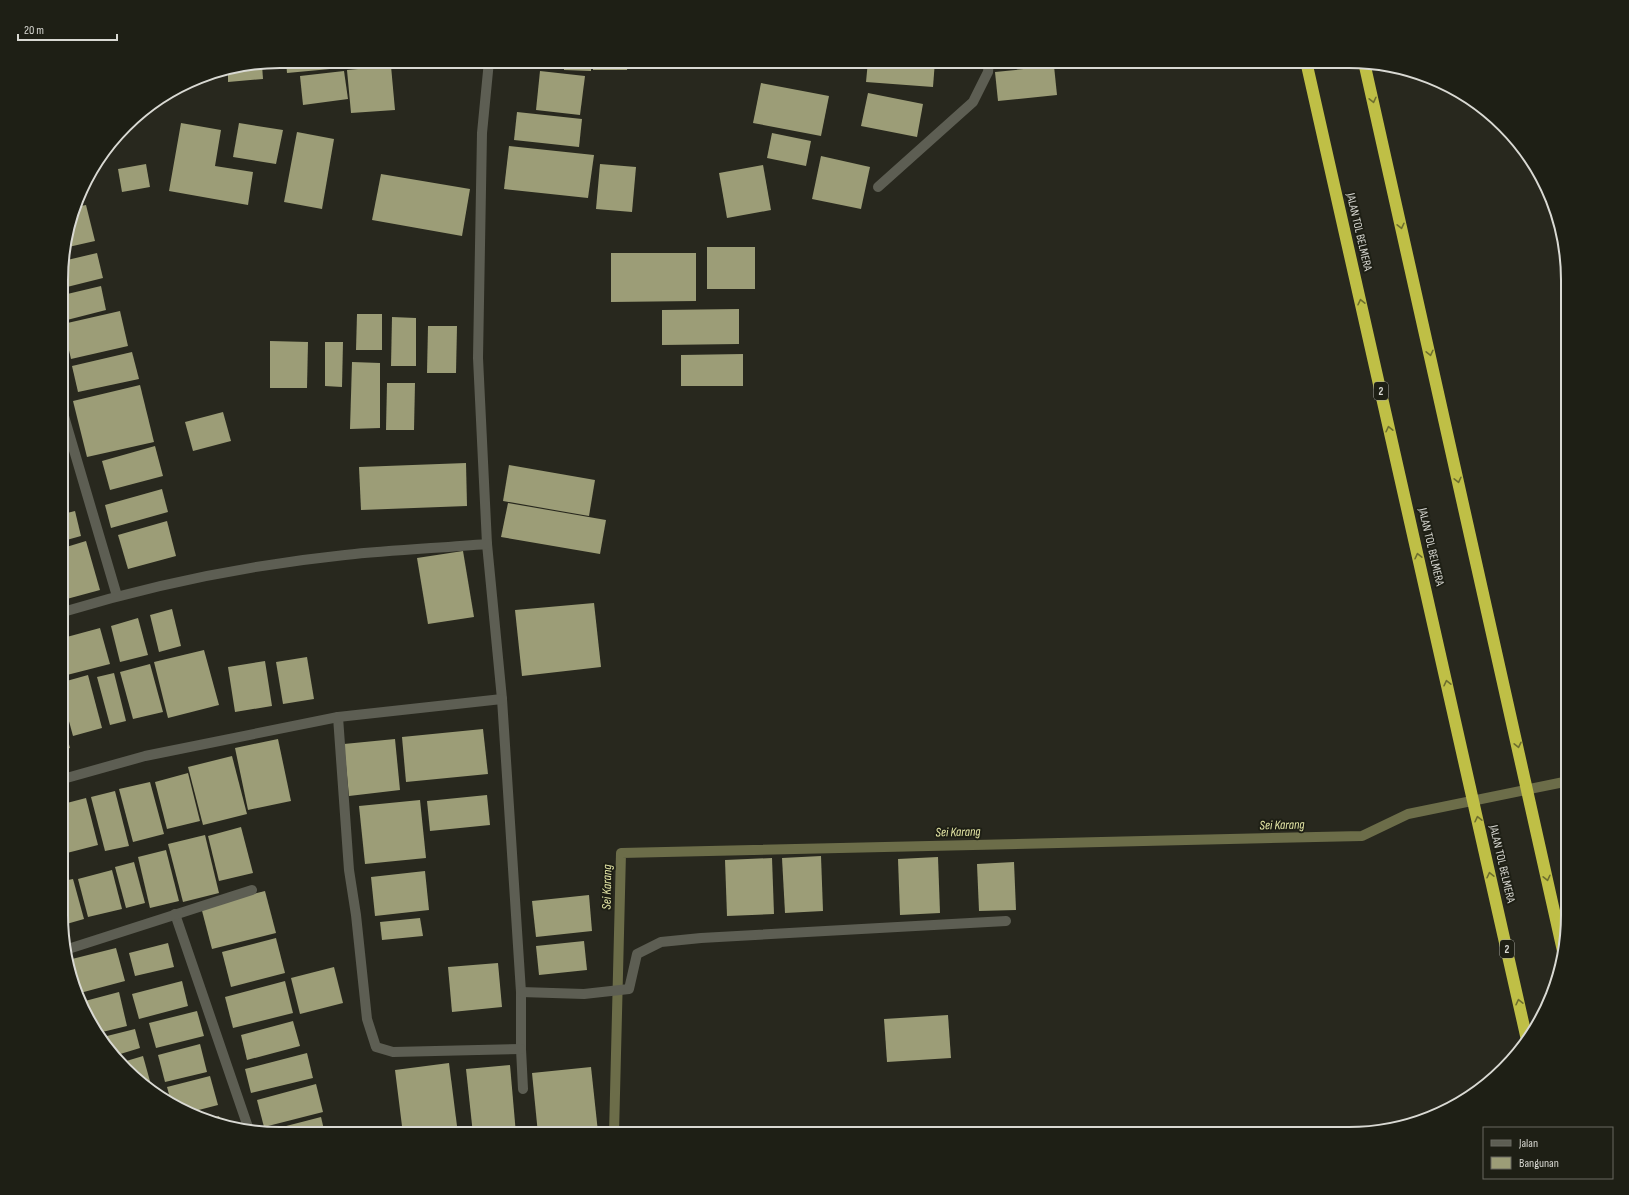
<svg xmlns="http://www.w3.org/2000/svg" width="1629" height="1195" viewBox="0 0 1629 1195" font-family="'Sofia Sans Condensed',sans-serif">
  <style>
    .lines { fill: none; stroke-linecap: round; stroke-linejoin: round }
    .stream { stroke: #6c6d49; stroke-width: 10 }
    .building { fill: #9c9d77 }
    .minor { stroke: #5d5e53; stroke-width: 10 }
    .motorway { stroke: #bfbf46; stroke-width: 12 }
    .oneway { stroke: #6e6f2e }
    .labels { text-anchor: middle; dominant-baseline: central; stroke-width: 4; stroke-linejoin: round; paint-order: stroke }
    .shield { fill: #1e1f15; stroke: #a1a19a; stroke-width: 1 }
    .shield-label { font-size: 11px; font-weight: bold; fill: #d9d9d3 }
    .street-label { font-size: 12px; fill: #d9d9d3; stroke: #1e1f15 }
    .water-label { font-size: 13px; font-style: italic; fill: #e6e8a7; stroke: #1e1f15 }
    .rim { fill: none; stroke: #d9d9d3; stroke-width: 2 }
  </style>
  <rect width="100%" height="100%" fill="#28281e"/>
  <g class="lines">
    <path class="stream" d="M 614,1134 L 621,853 L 1362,836 L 1408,814 L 1564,782 L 1568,785"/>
  </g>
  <g class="building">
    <path d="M 286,61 L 329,61 L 330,69 L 287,73 Z"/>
    <path d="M 564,61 L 591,61 L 591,71 L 564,70 Z"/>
    <path d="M 593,61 L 628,61 L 627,70 L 593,70 Z"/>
    <path d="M 868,61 L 935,61 L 933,87 L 866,82 Z"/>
    <path d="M 262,65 L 263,79 L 228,82 L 228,71 Z"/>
    <path d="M 391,66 L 395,110 L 351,113 L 347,70 Z"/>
    <path d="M 1054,66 L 1057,95 L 998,101 L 995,72 Z"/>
    <path d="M 344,71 L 348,99 L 303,105 L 300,76 Z"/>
    <path d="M 540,71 L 585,76 L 580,115 L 536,110 Z"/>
    <path d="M 761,83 L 829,96 L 821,136 L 753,123 Z"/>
    <path d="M 868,93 L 923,104 L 917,137 L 861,126 Z"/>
    <path d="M 517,112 L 582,119 L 579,147 L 514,140 Z"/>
    <path d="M 181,123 L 221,130 L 215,166 L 253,172 L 248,205 L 169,191 Z"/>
    <path d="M 239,123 L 283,130 L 276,164 L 233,157 Z"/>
    <path d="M 297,132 L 334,139 L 322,209 L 284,202 Z"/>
    <path d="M 772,133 L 811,141 L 806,166 L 767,158 Z"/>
    <path d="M 509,146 L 594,155 L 588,198 L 504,189 Z"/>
    <path d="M 821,156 L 870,167 L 861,209 L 812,199 Z"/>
    <path d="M 146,164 L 150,187 L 122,192 L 118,169 Z"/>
    <path d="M 600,164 L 636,167 L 632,212 L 596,209 Z"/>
    <path d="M 763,165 L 771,210 L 727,218 L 719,173 Z"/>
    <path d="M 381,174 L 470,189 L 462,236 L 372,220 Z"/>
    <path d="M 86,205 L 95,241 L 64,248 L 76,207 Z"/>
    <rect x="707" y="247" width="48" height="42"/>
    <path d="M 97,253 L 103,278 L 63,288 L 63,261 Z"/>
    <path d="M 611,253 L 696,253 L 696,301 L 611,302 Z"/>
    <path d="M 101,286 L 106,310 L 63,321 L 63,295 Z"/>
    <path d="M 739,309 L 739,344 L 662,345 L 662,310 Z"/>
    <path d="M 120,311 L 128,346 L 71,359 L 63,324 Z"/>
    <path d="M 357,314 L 382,314 L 382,350 L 356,350 Z"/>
    <path d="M 392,317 L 416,318 L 416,366 L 391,366 Z"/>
    <path d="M 428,326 L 457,326 L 456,373 L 427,373 Z"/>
    <path d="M 270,341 L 308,342 L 307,388 L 270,388 Z"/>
    <path d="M 325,342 L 343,342 L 342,387 L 325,386 Z"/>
    <path d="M 132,352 L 139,379 L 78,392 L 72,366 Z"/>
    <path d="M 743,354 L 743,386 L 681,386 L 681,355 Z"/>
    <path d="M 352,362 L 380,363 L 380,428 L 350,429 Z"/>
    <path d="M 387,383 L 415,383 L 414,430 L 386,430 Z"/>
    <path d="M 140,385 L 154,442 L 87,457 L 73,401 Z"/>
    <path d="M 223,412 L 231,441 L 193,451 L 185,422 Z"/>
    <path d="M 155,446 L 163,476 L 110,490 L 102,461 Z"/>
    <path d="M 466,463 L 467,506 L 361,510 L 359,467 Z"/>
    <path d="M 509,465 L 595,480 L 589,516 L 503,501 Z"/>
    <path d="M 63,488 L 68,505 L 63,506 Z"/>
    <path d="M 162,489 L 168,512 L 111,528 L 105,505 Z"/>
    <path d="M 508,503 L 606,520 L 600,554 L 501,537 Z"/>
    <path d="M 75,511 L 81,536 L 63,541 L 63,514 Z"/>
    <path d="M 167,521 L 176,556 L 128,569 L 118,535 Z"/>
    <path d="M 86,541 L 100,590 L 63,600 L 63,548 Z"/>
    <path d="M 463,551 L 474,617 L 428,624 L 417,558 Z"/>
    <path d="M 594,603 L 601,667 L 522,676 L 515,610 Z"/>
    <path d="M 172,609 L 181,646 L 159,652 L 150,615 Z"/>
    <path d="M 138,618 L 148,655 L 120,662 L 111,626 Z"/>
    <path d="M 100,628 L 110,664 L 63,676 L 63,638 Z"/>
    <path d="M 204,650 L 219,705 L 168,718 L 154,662 Z"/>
    <path d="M 307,657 L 314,699 L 283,704 L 276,662 Z"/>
    <path d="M 265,661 L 272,706 L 235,712 L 228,667 Z"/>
    <path d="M 150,664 L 163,712 L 133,719 L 120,672 Z"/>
    <path d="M 114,673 L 126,721 L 110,725 L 97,677 Z"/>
    <path d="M 88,675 L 102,728 L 73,736 L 63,699 L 63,682 Z"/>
    <path d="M 63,722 L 70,748 L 63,750 Z"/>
    <path d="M 483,729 L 488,774 L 406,782 L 402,737 Z"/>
    <path d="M 278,739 L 291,801 L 248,810 L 235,748 Z"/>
    <path d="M 395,739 L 400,790 L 349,796 L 344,744 Z"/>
    <path d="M 232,756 L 247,814 L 203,825 L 188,767 Z"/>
    <path d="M 188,773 L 200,821 L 167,829 L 155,782 Z"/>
    <path d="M 150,782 L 164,834 L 133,842 L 119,789 Z"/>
    <path d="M 115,791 L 129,846 L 105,851 L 91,797 Z"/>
    <path d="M 487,795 L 490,825 L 430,831 L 427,801 Z"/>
    <path d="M 86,798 L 98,845 L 63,854 L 63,804 Z"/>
    <path d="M 420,800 L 426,858 L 365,864 L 359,806 Z"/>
    <path d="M 241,827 L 253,873 L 219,881 L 208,836 Z"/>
    <path d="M 205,835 L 219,893 L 183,902 L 168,844 Z"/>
    <path d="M 166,850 L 179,901 L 150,908 L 138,857 Z"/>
    <path d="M 821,856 L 823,911 L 785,913 L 782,858 Z"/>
    <path d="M 938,857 L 940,913 L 900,915 L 898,859 Z"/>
    <path d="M 772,858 L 774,914 L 727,916 L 725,860 Z"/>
    <path d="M 134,862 L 145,903 L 126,908 L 115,867 Z"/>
    <path d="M 1014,862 L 1016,910 L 979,911 L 977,864 Z"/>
    <path d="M 112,870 L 122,909 L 88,917 L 78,879 Z"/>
    <path d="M 425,871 L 429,910 L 375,916 L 371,877 Z"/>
    <path d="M 73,879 L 84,919 L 63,925 L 63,881 Z"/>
    <path d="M 265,891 L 276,933 L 212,949 L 201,907 Z"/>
    <path d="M 589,895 L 592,931 L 536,937 L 532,901 Z"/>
    <path d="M 420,918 L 423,936 L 382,940 L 380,922 Z"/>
    <path d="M 276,938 L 285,973 L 231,987 L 222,952 Z"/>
    <path d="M 584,941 L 587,970 L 539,975 L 536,946 Z"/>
    <path d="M 168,943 L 174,967 L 135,976 L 129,953 Z"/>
    <path d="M 116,948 L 125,981 L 80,993 L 68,960 Z"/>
    <path d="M 498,963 L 502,1007 L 452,1012 L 448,967 Z"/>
    <path d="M 334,967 L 343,1003 L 300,1014 L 291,978 Z"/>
    <path d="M 182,981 L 188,1006 L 139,1019 L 132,994 Z"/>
    <path d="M 285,981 L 293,1013 L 233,1028 L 225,997 Z"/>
    <path d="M 119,992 L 127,1026 L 98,1033 L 91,1025 L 85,1001 Z"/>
    <path d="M 197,1011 L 204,1036 L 156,1048 L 149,1023 Z"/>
    <path d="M 948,1015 L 951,1058 L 887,1062 L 884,1019 Z"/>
    <path d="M 293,1021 L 300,1046 L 247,1060 L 241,1035 Z"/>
    <path d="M 135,1029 L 140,1048 L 117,1055 L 103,1039 L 103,1037 Z"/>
    <path d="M 200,1044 L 207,1072 L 165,1082 L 158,1055 Z"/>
    <path d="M 307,1053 L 313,1078 L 251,1093 L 245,1069 Z"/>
    <path d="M 143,1056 L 153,1092 L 146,1089 L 123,1062 Z"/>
    <path d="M 449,1063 L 458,1134 L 403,1134 L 395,1070 Z"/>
    <path d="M 510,1065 L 516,1134 L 473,1134 L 466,1069 Z"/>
    <path d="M 591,1067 L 598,1132 L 581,1134 L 538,1134 L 532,1073 Z"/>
    <path d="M 210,1076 L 218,1105 L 191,1112 L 171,1102 L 167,1087 Z"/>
    <path d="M 316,1084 L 323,1112 L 264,1127 L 257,1100 Z"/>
    <path d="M 219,1116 L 222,1125 L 209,1122 L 204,1120 Z"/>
    <path d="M 321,1117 L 325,1134 L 263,1133 L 263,1132 Z"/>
  </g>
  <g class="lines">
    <g class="minor">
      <path d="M 489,61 L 482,133 L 478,358 L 487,544 L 502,699 L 521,992 L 521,1049 L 523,1089"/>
      <path d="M 878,187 L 973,102 L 988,72 L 989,61"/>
      <path d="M 63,413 L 117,596"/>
      <path d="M 63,612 C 155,584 249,565 345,555 C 392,550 439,548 487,544"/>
      <path d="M 338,717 L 349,870 L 356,915 L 367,1019 L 376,1047 L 393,1052 L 521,1049"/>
      <path d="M 63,779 L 145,756 L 338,717 L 502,699"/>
      <path d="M 175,914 L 249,1130"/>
      <path d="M 65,950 L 252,890"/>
      <path d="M 521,992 L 584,994 L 629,989 L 637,954 L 661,942 L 701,938 L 1006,921"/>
    </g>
    <g class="motorway">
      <path d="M 1306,61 L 1527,1040"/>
      <path d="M 1364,62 L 1563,951"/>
    </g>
  </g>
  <defs><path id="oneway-chevron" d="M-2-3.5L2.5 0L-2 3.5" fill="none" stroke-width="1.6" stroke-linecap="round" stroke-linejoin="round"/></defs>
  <g class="oneway">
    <use href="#oneway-chevron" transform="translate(1373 100) rotate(77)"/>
    <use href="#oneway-chevron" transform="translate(1401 226) rotate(77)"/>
    <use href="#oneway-chevron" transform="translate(1361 302) rotate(-103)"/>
    <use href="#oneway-chevron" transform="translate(1430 353) rotate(77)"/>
    <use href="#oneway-chevron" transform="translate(1389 429) rotate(-103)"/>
    <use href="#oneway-chevron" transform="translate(1458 480) rotate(77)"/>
    <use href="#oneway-chevron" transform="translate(1418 556) rotate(-103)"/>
    <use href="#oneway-chevron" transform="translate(1447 683) rotate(-103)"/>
    <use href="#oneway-chevron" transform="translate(1518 745) rotate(78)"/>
    <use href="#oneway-chevron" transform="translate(1478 819) rotate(-103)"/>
    <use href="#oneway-chevron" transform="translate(1490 875) rotate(-103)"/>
    <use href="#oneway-chevron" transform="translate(1547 878) rotate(77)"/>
    <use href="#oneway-chevron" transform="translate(1519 1002) rotate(-103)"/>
  </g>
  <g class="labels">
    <g class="shield">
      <rect x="1374" y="382" width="14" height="18" rx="3"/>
      <rect x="1500" y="940" width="14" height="18" rx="3"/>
    </g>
    <g class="shield-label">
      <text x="1381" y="391">2</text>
      <text x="1507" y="949">2</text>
    </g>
    <g class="street-label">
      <text transform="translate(1359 232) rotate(77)">JALAN TOL BELMERA</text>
      <text transform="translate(1431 547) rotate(77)">JALAN TOL BELMERA</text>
      <text transform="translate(1502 864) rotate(77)">JALAN TOL BELMERA</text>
    </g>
    <g class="water-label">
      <text transform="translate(1282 825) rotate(-1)">Sei Karang</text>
      <text transform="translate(958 832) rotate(-1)">Sei Karang</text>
      <text transform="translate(607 887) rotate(-89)">Sei Karang</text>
    </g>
  </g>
  <path d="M0 0H1629V1195H0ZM280 68H1349A212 212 0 0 1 1561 280V915A212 212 0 0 1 1349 1127H280A212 212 0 0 1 68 915V280A212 212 0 0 1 280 68Z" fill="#1e1f15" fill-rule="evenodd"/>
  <path class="rim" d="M280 68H1349A212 212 0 0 1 1561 280V915A212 212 0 0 1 1349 1127H280A212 212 0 0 1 68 915V280A212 212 0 0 1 280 68Z"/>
  <rect x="1483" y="1127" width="130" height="52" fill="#1e1f15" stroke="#696961"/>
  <rect x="1491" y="1140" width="20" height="6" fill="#5d5e53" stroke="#696961"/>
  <text x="1519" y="1147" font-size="12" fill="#d9d9d3">Jalan</text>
  <rect x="1491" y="1157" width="20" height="12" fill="#9c9d77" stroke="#696961"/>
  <text x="1519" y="1167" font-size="12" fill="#d9d9d3">Bangunan</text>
  <path d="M18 34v6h99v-6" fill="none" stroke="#d9d9d3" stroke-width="2"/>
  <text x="24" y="34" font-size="12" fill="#d9d9d3" stroke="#1e1f15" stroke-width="3" paint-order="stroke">20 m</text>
</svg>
